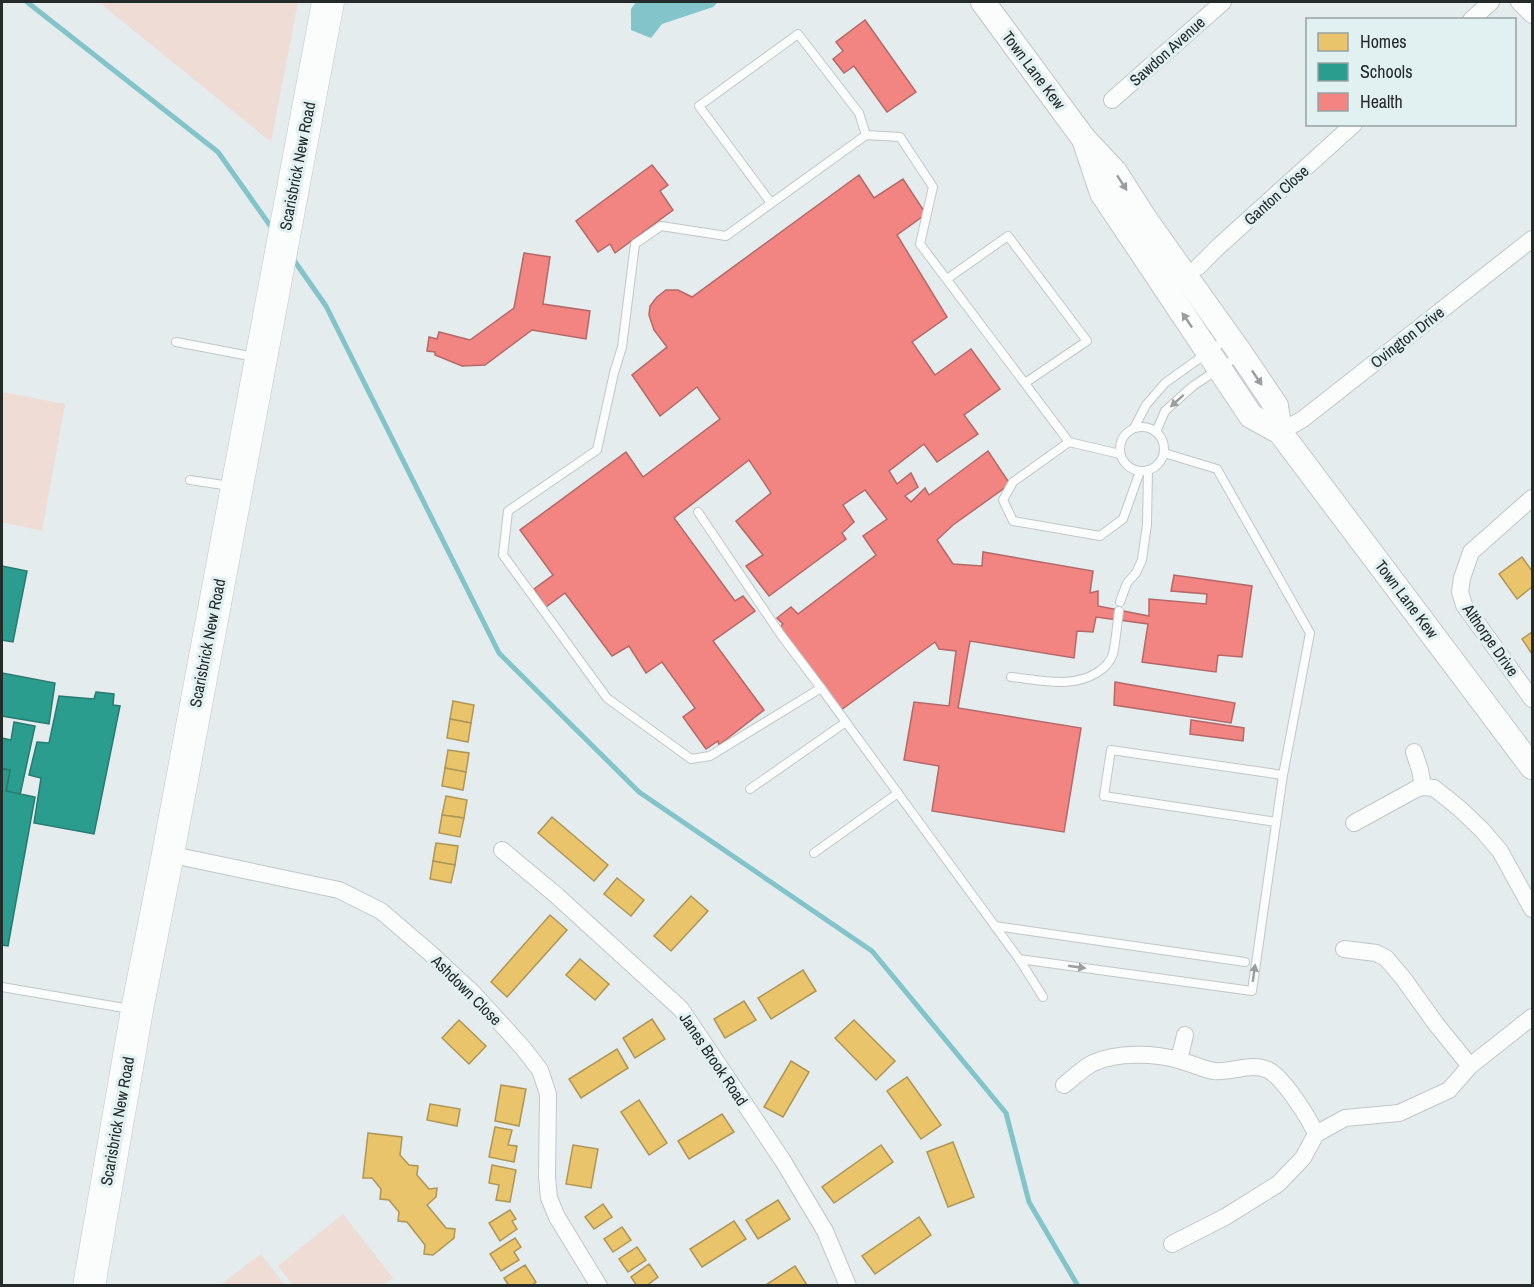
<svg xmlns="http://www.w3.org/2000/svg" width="1534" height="1287" viewBox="0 0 1534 1287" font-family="'Archivo Narrow',sans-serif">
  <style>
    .green { fill: #eedcd5 }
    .water { fill: #83c4ca }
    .homes { fill: #e9c46a; stroke: #ae9657; stroke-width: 1.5 }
    .schools { fill: #2a9d8f; stroke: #287a71; stroke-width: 1.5 }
    .health { fill: #f28482; stroke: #b46968; stroke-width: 1.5 }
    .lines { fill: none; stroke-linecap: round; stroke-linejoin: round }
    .stream { stroke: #83c4ca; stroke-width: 5 }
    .lane-casing { stroke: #c1c7c8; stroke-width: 10 }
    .street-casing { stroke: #c1c7c8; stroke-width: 18 }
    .secondary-casing { stroke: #c1c7c8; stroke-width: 26 }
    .highway-casing { stroke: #c1c7c8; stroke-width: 33 }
    .lane { stroke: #fbfcfc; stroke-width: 8 }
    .street { stroke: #fbfcfc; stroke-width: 16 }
    .secondary { stroke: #fbfcfc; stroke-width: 24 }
    .highway { stroke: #fbfcfc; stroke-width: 32 }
    .oneway { fill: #9b9e9e }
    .labels { text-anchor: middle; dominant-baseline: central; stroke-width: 6; stroke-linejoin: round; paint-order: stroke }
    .street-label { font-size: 16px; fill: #252a2b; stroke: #e1f0f1 }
  </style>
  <rect width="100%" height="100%" fill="#e4ecee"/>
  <g class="green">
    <path d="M 99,2 L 298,2 L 271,142 L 106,8 Z"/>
    <path d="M 2,392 L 65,404 L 42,531 L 2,522 Z"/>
    <path d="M 343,1214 L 393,1278 L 383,1285 L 293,1285 L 278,1266 Z"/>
    <path d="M 261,1254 L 285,1285 L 220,1285 Z"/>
  </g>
  <path class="water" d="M 636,2 L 718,2 L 713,7 L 662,24 L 651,38 L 631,30 L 631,9 Z"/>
  <g class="homes">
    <path d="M 1522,557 L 1532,571 L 1532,587 L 1517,599 L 1499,574 Z"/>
    <path d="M 1532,632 L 1532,654 L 1522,639 Z"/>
    <path d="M 453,701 L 474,705 L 471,723 L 450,719 Z"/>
    <path d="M 450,719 L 471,723 L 468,742 L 447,738 Z"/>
    <path d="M 448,750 L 469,753 L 466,772 L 445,768 Z"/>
    <path d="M 445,768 L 466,772 L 463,790 L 442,786 Z"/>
    <path d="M 446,796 L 467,800 L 464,818 L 442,815 Z"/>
    <path d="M 442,815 L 464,818 L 460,837 L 439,833 Z"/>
    <path d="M 552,817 L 608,865 L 594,881 L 538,833 Z"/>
    <path d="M 436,843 L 458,846 L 455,865 L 433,861 Z"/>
    <path d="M 433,861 L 455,865 L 451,883 L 430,879 Z"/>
    <path d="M 617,878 L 644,900 L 631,916 L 604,894 Z"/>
    <path d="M 691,896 L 708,911 L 671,951 L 654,936 Z"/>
    <path d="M 550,915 L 567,930 L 507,997 L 491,982 Z"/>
    <path d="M 580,959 L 609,984 L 595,1000 L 566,975 Z"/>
    <path d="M 803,970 L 816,991 L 771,1019 L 758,998 Z"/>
    <path d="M 744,1001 L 756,1020 L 725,1038 L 714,1019 Z"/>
    <path d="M 652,1019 L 665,1039 L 635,1058 L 623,1038 Z"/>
    <path d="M 459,1020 L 486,1046 L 469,1064 L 442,1038 Z"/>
    <path d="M 854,1020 L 895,1061 L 876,1080 L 835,1038 Z"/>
    <path d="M 617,1049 L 628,1068 L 581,1098 L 569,1079 Z"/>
    <path d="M 791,1061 L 809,1072 L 783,1117 L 764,1107 Z"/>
    <path d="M 907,1077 L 941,1125 L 921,1139 L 887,1091 Z"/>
    <path d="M 501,1085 L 526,1089 L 519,1126 L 495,1121 Z"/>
    <path d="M 639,1100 L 667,1143 L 649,1155 L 621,1112 Z"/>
    <path d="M 430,1104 L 460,1109 L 457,1126 L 427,1120 Z"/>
    <path d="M 722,1114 L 734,1132 L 689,1159 L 678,1141 Z"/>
    <path d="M 495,1127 L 512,1130 L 508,1145 L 517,1146 L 514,1162 L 489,1157 Z"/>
    <path d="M 368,1133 L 402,1137 L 400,1155 L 409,1165 L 418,1166 L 417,1175 L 429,1189 L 437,1188 L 436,1197 L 427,1205 L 446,1228 L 455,1229 L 454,1238 L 433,1255 L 424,1254 L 425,1245 L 407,1222 L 398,1221 L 399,1212 L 389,1200 L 380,1199 L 381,1189 L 372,1178 L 363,1178 Z"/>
    <path d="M 953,1142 L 974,1197 L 948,1207 L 927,1152 Z"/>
    <path d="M 573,1145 L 598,1149 L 591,1188 L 566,1184 Z"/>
    <path d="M 881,1145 L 893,1162 L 834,1203 L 822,1187 Z"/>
    <path d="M 492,1165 L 516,1170 L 510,1202 L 496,1200 L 499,1185 L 489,1183 Z"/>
    <path d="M 778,1200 L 790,1219 L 758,1239 L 746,1220 Z"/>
    <path d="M 603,1204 L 612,1217 L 594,1229 L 585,1217 Z"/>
    <path d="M 510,1210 L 516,1219 L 512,1221 L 517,1229 L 500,1241 L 489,1223 Z"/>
    <path d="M 919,1217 L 931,1235 L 875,1274 L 862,1256 Z"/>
    <path d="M 734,1221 L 746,1239 L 702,1267 L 690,1249 Z"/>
    <path d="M 622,1227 L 631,1240 L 613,1252 L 604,1239 Z"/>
    <path d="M 515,1238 L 521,1247 L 514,1252 L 519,1260 L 501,1271 L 490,1254 Z"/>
    <path d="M 637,1247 L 646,1260 L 628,1272 L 619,1259 Z"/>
    <path d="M 649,1264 L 658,1277 L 646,1286 L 637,1286 L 631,1277 Z"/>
    <path d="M 525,1265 L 536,1282 L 531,1286 L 509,1286 L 504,1278 Z"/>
    <path d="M 795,1266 L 807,1285 L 764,1286 Z"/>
  </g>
  <g class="schools">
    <path d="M 2,566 L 27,571 L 13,642 L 2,640 Z"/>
    <path d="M 2,673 L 55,683 L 49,724 L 2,716 Z"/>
    <path d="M 96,692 L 114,694 L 113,705 L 120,706 L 94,834 L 34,823 L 41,778 L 29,775 L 37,742 L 49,743 L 59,696 L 94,699 Z"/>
    <path d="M 14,722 L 35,726 L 20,795 L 6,791 L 10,770 L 2,769 L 2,738 L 11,740 Z"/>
    <path d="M 2,769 L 10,770 L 6,791 L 35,797 L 8,946 L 2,945 Z"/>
  </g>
  <g class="health">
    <path d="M 865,20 L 916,92 L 887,112 L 854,66 L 844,73 L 833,59 L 843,51 L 836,42 Z"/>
    <path d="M 652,165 L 668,185 L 660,191 L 673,210 L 615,253 L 610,244 L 598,252 L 576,221 Z"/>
    <path d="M 859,175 L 874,198 L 903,179 L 926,214 L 897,235 L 947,317 L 912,342 L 935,375 L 971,349 L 1000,389 L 964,415 L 978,434 L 937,462 L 924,444 L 889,471 L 897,484 L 911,473 L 918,487 L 905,496 L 911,502 L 925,488 L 929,495 L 988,451 L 1010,484 L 953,525 L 937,540 L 953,564 L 982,566 L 983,552 L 1093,571 L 1090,593 L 1098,591 L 1098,606 L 1149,616 L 1149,599 L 1206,604 L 1207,594 L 1171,591 L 1174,575 L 1252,586 L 1242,657 L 1218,655 L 1216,672 L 1142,662 L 1148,624 L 1096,617 L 1093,632 L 1077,631 L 1074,658 L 970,641 L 958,708 L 1081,728 L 1064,832 L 932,811 L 939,766 L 904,760 L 914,702 L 949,706 L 956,651 L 939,649 L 935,642 L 841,710 L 780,627 L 783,624 L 777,618 L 791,607 L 798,614 L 876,555 L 863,536 L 887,519 L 865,490 L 843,505 L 854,522 L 842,533 L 846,539 L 769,596 L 746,566 L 763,555 L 736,521 L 771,493 L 749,460 L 674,518 L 735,601 L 743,596 L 755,611 L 713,641 L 764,710 L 719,745 L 718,741 L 706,749 L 683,717 L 695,708 L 662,662 L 646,673 L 629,646 L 612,656 L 565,593 L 546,607 L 534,589 L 553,575 L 520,530 L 626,452 L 643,477 L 720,419 L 697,387 L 660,416 L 632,375 L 667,347 L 654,330 L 649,315 L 650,306 L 657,297 L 666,290 L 678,290 L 692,297 Z"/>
    <path d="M 524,253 L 550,257 L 543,304 L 590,311 L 586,339 L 532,330 L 485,365 L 462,366 L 435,355 L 435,352 L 427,351 L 429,337 L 437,339 L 439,332 L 470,340 L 514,308 Z"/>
    <path d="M 1115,682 L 1235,703 L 1231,723 L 1114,705 Z"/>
    <path d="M 1191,720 L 1244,728 L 1243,741 L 1190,734 Z"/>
  </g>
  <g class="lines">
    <g class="stream">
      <path d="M 27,2 L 218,152 L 274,231"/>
      <path d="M 291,256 L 326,306 L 499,653 L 639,792 L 872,951 L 1006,1113 L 1029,1202 L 1078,1286"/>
    </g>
    <g class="lane-casing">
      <g id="lane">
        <path d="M 771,203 L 699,106 L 798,34 L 859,113 L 866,135"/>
        <path d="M 947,279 L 1008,236 L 1087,341 L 1025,383"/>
        <path d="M 176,342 L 255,357"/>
        <circle cx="1142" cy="449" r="22"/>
        <path d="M 1134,428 L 1146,405 L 1165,383 L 1228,338"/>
        <path d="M 1156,432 L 1165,411 L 1193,386 L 1241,354"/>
        <path d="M 1069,442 L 1013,482 L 1003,500 L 1013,521 L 1100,536 L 1123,519 L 1140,471"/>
        <path d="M 190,480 L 230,486"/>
        <path d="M 698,512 L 781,635 L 821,688"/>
        <path d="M 1120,602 L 1127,583 L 1136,573 L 1142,560 L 1147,524 L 1148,470"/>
        <path d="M 1011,677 C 1040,680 1072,689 1098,672 C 1106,667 1110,662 1113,654 C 1116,640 1117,625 1119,611"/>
        <path d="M 750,789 L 846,722"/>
        <path d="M 1276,822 L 1104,796 L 1111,750 L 1283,775"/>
        <path d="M 814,853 L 898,793"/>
        <path d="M 995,926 L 1245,962"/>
        <path d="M 1019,959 L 1252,991 L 1283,775 L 1310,633 L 1217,469 L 1164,453"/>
        <path d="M 2,987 L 130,1009"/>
        <path d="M 1043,997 L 1019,959 L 821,688 L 710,756 L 691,759 L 607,698 L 503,555 L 508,511 L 597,450 L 614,373 L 622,347 L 635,244 L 661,226 L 726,236 L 866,135 L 900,137 L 933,187 L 920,244 L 1069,442 L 1120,454"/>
      </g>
    </g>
    <g class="street-casing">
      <g id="street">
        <path d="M 1519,2 L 1532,15"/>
        <path d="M 1471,20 L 1491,2"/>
        <path d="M 1112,100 L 1223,2"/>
        <path d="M 1198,267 L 1218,247 L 1354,124"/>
        <path d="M 1280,432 L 1303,419 L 1532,239"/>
        <path d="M 1532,498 L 1471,552 L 1462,578 L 1460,592 L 1464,605 L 1532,699"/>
        <path d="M 1414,752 L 1420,770 L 1423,787"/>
        <path d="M 1354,823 L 1416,789 L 1423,787 L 1434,788 L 1459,808 L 1482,830 L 1500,851 L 1532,909"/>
        <path d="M 502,850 L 556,895 L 681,1009 L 783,1161 L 825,1231 L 848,1286"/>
        <path d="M 168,854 L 339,890 L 381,911 L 430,953 L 473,993 L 523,1048 L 540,1070 L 548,1094 L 547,1177 L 549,1198 L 557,1217 L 599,1286"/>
        <path d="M 1344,949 L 1376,953 L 1386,958 L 1403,978 L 1436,1024 L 1470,1066"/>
        <path d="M 1179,1060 L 1185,1035"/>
        <path d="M 1064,1085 C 1073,1078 1083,1068 1093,1063 C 1117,1052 1154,1053 1179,1060 C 1190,1063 1202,1069 1214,1071 C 1231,1073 1252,1062 1268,1070 C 1283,1077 1309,1118 1316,1134"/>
        <path d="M 1172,1244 L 1225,1217 L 1278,1184 L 1303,1158 L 1316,1134 L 1345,1118 L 1399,1113 L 1449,1090 L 1470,1066 L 1532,1017"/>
      </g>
    </g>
    <g class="secondary-casing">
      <g id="secondary">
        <path d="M 983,2 L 1084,139 L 1115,172 L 1145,219 L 1241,354 L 1276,406 L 1280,432"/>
        <path d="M 1084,139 L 1102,193 L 1251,416 L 1280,432 L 1532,767"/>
      </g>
    </g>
    <g class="highway-casing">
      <path id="highway" d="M 89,1286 L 137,1010 L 168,854 L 328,2"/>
    </g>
    <use href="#lane" class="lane"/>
    <use href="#street" class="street"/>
    <use href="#secondary" class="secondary"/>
    <use href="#highway" class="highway"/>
  </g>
  <defs><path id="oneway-solid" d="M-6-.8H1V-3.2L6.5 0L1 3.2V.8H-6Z" transform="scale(1.5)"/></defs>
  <g class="oneway">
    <use href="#oneway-solid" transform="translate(1122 183) rotate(57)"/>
    <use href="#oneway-solid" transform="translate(1187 320) rotate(-124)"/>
    <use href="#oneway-solid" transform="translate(1257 378) rotate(56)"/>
    <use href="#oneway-solid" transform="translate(1177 401) rotate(138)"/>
    <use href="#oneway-solid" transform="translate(1077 967) rotate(8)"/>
    <use href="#oneway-solid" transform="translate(1254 973) rotate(-82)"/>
  </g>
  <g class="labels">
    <g class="street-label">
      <text transform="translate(1167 51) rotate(-42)">Sawdon Avenue</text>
      <text transform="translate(1034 70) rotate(53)">Town Lane Kew</text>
      <text transform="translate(297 166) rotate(-79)">Scarisbrick New Road</text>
      <text transform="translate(1276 195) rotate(-42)">Ganton Close</text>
      <text transform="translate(1407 337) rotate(-38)">Ovington Drive</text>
      <text transform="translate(1407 599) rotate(53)">Town Lane Kew</text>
      <text transform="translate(1491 640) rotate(55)">Althorpe Drive</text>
      <text transform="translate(207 643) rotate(-79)">Scarisbrick New Road</text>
      <text transform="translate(467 990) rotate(45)">Ashdown Close</text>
      <text transform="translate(714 1059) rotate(56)">Janes Brook Road</text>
      <text transform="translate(117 1121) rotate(-80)">Scarisbrick New Road</text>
    </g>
  </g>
  <rect width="1534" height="1287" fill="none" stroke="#252a2b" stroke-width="6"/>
  <rect x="1306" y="18" width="210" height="108" fill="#e1f0f1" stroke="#96a1a2" stroke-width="1.5"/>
  <rect x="1318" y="33" width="30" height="18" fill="#e9c46a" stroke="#96a1a2" stroke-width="1.5"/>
  <text x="1360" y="48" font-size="18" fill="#252a2b">Homes</text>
  <rect x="1318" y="63" width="30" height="18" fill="#2a9d8f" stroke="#96a1a2" stroke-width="1.5"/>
  <text x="1360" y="78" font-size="18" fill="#252a2b">Schools</text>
  <rect x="1318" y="93" width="30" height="18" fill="#f28482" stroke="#96a1a2" stroke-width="1.5"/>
  <text x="1360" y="108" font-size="18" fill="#252a2b">Health</text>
</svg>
